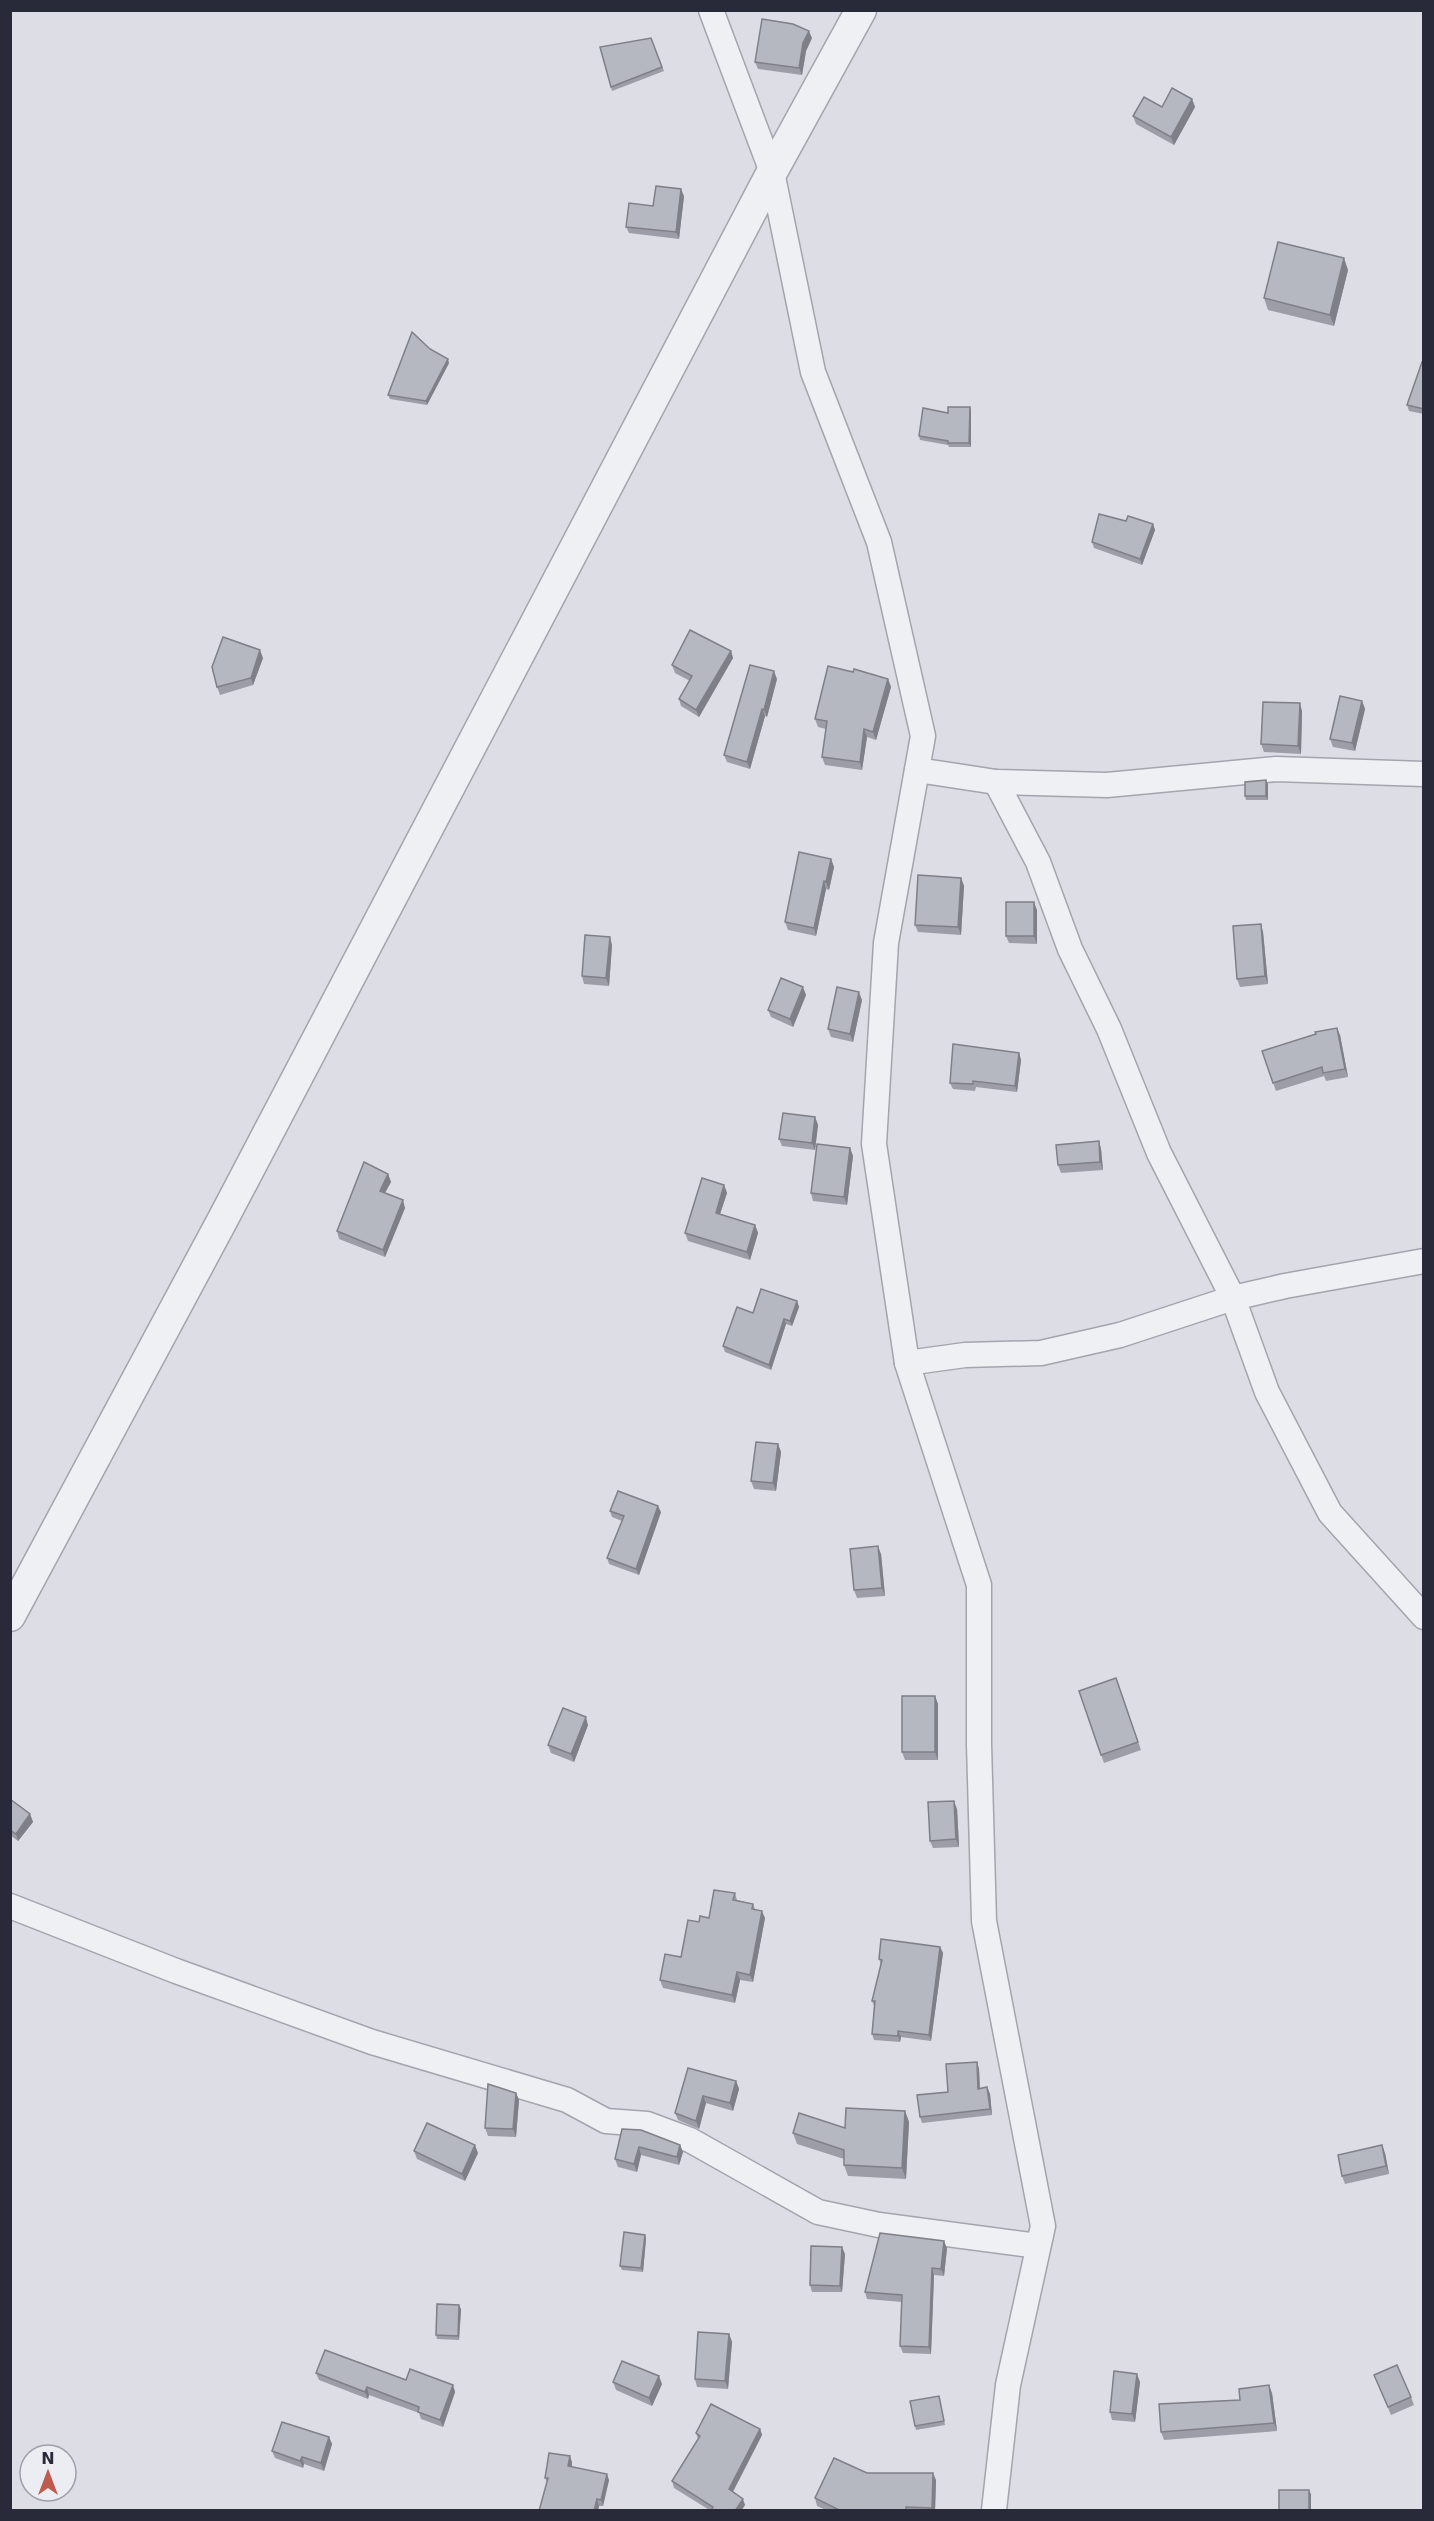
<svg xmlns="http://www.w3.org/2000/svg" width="1434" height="2521" viewBox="0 0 1434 2521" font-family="'DejaVu Sans',sans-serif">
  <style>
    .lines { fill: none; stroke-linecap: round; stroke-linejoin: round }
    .minor-casing { stroke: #a3a4ae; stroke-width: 27 }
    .tertiary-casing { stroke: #a3a4ae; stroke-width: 33 }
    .minor { stroke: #eff0f4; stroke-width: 24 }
    .tertiary { stroke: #eff0f4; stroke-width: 30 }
    .wall { fill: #9c9da6 }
    .shaded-wall { fill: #7f8087 }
    .building { fill: #b5b7c1; stroke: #7f8087; stroke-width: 1.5 }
  </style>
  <rect width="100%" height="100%" fill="#dddee5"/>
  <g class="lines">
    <g class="minor-casing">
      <g id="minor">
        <path d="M 711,10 L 772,172 L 813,372 L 879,542 L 923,736 L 886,943 L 874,1144 L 907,1363 L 979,1585 L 979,1744 L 984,1921 L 1043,2226 L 1008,2385 L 994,2510"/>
        <path d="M 917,770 L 996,782 L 1107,785 L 1276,769 L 1424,774"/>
        <path d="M 996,782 L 1038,862 L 1070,949 L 1109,1029 L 1159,1153 L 1233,1298 L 1267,1392 L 1330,1513 L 1424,1617"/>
        <path d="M 907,1363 L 965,1355 L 1041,1353 L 1120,1335 L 1233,1298 L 1285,1286 L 1424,1261"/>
        <path d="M 10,1906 L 176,1971 L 372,2042 L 567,2100 L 606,2121 L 647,2124 L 690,2140 L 818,2212 L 879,2225 L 1038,2246"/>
      </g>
    </g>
    <g class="tertiary-casing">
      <path id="tertiary" d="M 10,1616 L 223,1219 L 772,172 L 861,10"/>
    </g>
    <use href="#minor" class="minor"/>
    <use href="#tertiary" class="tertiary"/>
  </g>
  <g class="wall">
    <path d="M 651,38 L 664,71 L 612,91 L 611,87 Z"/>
    <path d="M 812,38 L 806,51 L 802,75 L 758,69 L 755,62 Z"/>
    <path d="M 1192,99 L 1195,107 L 1174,145 L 1136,124 L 1133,116 L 1162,107 Z"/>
    <path d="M 684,196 L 679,239 L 629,233 L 626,227 L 653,206 Z"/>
    <path d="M 1348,270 L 1334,326 L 1268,310 L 1264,298 Z"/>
    <path d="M 449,363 L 427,405 L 390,399 L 388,395 Z"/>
    <path d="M 1424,363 L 1424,414 L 1409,411 L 1407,405 Z"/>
    <path d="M 970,407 L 971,411 L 971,447 L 949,447 L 948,445 L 920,440 L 919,436 L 948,413 Z"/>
    <path d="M 1153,524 L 1155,530 L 1142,565 L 1094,548 L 1092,542 Z"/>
    <path d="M 731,651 L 733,658 L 699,717 L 681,706 L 679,699 L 690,681 L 675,673 L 672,665 Z"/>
    <path d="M 263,658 L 253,685 L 220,695 L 217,687 Z"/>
    <path d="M 853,672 L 888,679 L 891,687 L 876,740 L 867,737 L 862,770 L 825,765 L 822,757 L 826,729 L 818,727 L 815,719 Z"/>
    <path d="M 777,679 L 767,717 L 765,716 L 750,769 L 727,762 L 724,755 Z"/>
    <path d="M 1362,701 L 1365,709 L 1355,751 L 1333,747 L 1330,739 Z"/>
    <path d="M 1302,711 L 1301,754 L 1264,752 L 1261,744 Z"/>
    <path d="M 1268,784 L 1268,800 L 1246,800 L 1245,796 Z"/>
    <path d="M 831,859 L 834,867 L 829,890 L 826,889 L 816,936 L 788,930 L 785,922 Z"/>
    <path d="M 961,878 L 964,886 L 961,935 L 918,932 L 915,925 Z"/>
    <path d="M 1037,910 L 1037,944 L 1009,943 L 1006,936 Z"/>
    <path d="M 1263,932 L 1268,984 L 1240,987 L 1237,979 Z"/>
    <path d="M 612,945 L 609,986 L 584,984 L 582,976 Z"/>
    <path d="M 806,995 L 793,1027 L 771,1017 L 768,1010 Z"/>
    <path d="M 862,1000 L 853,1042 L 831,1037 L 828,1029 Z"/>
    <path d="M 1340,1035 L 1348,1077 L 1326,1081 L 1324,1076 L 1276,1091 L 1262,1051 Z"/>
    <path d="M 1019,1053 L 1021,1060 L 1017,1092 L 976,1087 L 975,1091 L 953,1089 L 950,1083 Z"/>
    <path d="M 815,1117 L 818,1125 L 815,1150 L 782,1146 L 779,1139 Z"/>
    <path d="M 1099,1141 L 1101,1149 L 1103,1170 L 1061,1173 L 1058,1165 Z"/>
    <path d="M 850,1148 L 853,1156 L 847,1205 L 813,1201 L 811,1193 Z"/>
    <path d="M 388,1174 L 391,1182 L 385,1193 L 405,1208 L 385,1257 L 339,1239 L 337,1231 Z"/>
    <path d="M 724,1185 L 727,1193 L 720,1214 L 755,1225 L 758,1233 L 750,1260 L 688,1241 L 685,1233 Z"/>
    <path d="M 797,1301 L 799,1307 L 792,1326 L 786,1324 L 771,1370 L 725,1352 L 723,1346 L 753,1313 Z"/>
    <path d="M 778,1444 L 781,1452 L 776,1491 L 754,1489 L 751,1481 Z"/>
    <path d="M 610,1511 L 661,1512 L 639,1575 L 609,1564 L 607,1558 L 622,1521 L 612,1517 Z"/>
    <path d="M 881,1554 L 885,1596 L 857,1598 L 854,1590 Z"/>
    <path d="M 1116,1678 L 1141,1750 L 1104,1763 L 1079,1691 Z"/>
    <path d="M 935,1696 L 938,1704 L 938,1760 L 905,1760 L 902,1752 Z"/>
    <path d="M 588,1725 L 574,1762 L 551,1753 L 548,1745 Z"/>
    <path d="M 10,1799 L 30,1814 L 33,1822 L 18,1841 L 10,1835 Z"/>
    <path d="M 957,1809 L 959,1847 L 933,1848 L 930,1841 Z"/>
    <path d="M 735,1893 L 737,1900 L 753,1904 L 755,1909 L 765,1918 L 753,1982 L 740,1980 L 735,2003 L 663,1988 L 660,1980 L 681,1957 L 699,1922 L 709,1918 Z"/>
    <path d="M 940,1947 L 943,1953 L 931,2041 L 901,2037 L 900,2042 L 874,2040 L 872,2034 L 874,2006 L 872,2001 L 881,1965 L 879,1959 Z"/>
    <path d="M 977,2062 L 979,2069 L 980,2088 L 987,2087 L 990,2094 L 992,2115 L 922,2123 L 920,2117 L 948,2092 Z"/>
    <path d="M 688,2068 L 736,2081 L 739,2089 L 733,2111 L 706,2103 L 699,2129 L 678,2120 L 675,2113 Z"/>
    <path d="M 516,2093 L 519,2100 L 516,2137 L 488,2136 L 485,2128 Z"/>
    <path d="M 905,2111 L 909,2122 L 906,2179 L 848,2176 L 844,2165 L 844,2159 L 797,2144 L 793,2133 L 845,2128 Z"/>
    <path d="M 622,2129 L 680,2145 L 683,2152 L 679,2165 L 641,2155 L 637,2172 L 618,2167 L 615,2159 Z"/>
    <path d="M 414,2151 L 478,2153 L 465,2181 L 417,2159 Z"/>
    <path d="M 1385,2153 L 1389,2174 L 1345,2184 L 1342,2176 Z"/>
    <path d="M 645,2235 L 646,2239 L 643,2272 L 622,2270 L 620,2266 Z"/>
    <path d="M 947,2248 L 944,2276 L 934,2275 L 931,2354 L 903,2353 L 900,2346 L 902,2302 L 867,2299 L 865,2292 Z"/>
    <path d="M 845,2254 L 842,2292 L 812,2292 L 810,2285 Z"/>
    <path d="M 461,2309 L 459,2340 L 437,2339 L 436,2335 Z"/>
    <path d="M 729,2334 L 732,2342 L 728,2389 L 697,2387 L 695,2379 Z"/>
    <path d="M 316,2373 L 406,2380 L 453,2385 L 455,2392 L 443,2427 L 421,2419 L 419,2413 L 369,2395 L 368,2399 L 319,2380 Z"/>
    <path d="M 1374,2375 L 1411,2397 L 1414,2405 L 1391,2415 Z"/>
    <path d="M 613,2382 L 662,2384 L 652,2406 L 616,2390 Z"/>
    <path d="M 1140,2382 L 1135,2422 L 1112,2420 L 1110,2412 Z"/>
    <path d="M 1272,2393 L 1277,2431 L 1164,2440 L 1161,2432 Z"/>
    <path d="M 940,2400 L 945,2425 L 916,2430 L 915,2426 Z"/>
    <path d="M 760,2429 L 762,2435 L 733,2492 L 745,2505 L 741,2511 L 711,2511 L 674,2488 L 672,2481 L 698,2439 L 696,2433 Z"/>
    <path d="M 329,2437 L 332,2444 L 324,2471 L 304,2464 L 303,2468 L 275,2458 L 272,2451 Z"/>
    <path d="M 572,2462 L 572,2467 L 609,2480 L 603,2506 L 599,2506 L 598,2511 L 539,2511 L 547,2482 L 545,2478 Z"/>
    <path d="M 867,2473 L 936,2480 L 935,2511 L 828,2511 L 817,2506 L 815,2498 Z"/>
  </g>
  <g class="shaded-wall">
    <path d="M 809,31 L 812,38 L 806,51 L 802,75 L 799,68 L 803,43 Z"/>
    <path d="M 1192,99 L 1195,107 L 1174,145 L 1171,137 Z"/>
    <path d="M 681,189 L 684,196 L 679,239 L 676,232 Z"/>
    <path d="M 1344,258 L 1348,270 L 1334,326 L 1330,315 Z"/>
    <path d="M 448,359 L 449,363 L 427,405 L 426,401 Z"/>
    <path d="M 970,407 L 971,411 L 971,447 L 969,443 Z"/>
    <path d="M 1153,524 L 1155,530 L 1142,565 L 1140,559 Z"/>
    <path d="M 260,650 L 263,658 L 253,685 L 251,678 Z"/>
    <path d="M 731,651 L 733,658 L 699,717 L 696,710 Z"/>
    <path d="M 774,671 L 777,679 L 767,717 L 764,710 Z"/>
    <path d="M 888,679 L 891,687 L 876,740 L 873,732 Z"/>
    <path d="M 1362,701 L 1365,709 L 1355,751 L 1352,743 Z"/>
    <path d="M 1300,703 L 1302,711 L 1301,754 L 1298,746 Z"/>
    <path d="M 762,709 L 765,716 L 750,769 L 747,762 Z"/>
    <path d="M 864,729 L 867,737 L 862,770 L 860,762 Z"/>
    <path d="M 1266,780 L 1268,784 L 1268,800 L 1266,796 Z"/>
    <path d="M 831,859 L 834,867 L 829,890 L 826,882 Z"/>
    <path d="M 961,878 L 964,886 L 961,935 L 958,927 Z"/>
    <path d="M 824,881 L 826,889 L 816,936 L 814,928 Z"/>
    <path d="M 1034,902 L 1037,910 L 1037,944 L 1034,936 Z"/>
    <path d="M 1261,924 L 1263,932 L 1268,984 L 1265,976 Z"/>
    <path d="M 610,937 L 612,945 L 609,986 L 606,978 Z"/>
    <path d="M 803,987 L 806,995 L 793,1027 L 790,1019 Z"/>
    <path d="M 859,992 L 862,1000 L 853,1042 L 850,1034 Z"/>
    <path d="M 1337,1028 L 1340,1035 L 1348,1077 L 1345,1069 Z"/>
    <path d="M 1019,1053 L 1021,1060 L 1017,1092 L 1015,1086 Z"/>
    <path d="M 815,1117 L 818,1125 L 815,1150 L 812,1143 Z"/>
    <path d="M 1099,1141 L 1101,1149 L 1103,1170 L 1100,1162 Z"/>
    <path d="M 850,1148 L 853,1156 L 847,1205 L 844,1197 Z"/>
    <path d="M 388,1174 L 391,1182 L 382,1198 L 380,1191 Z"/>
    <path d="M 724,1185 L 727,1193 L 718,1220 L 716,1213 Z"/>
    <path d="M 403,1200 L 405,1208 L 385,1257 L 383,1250 Z"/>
    <path d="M 755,1225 L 758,1233 L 750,1260 L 747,1252 Z"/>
    <path d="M 797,1301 L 799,1307 L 792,1326 L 790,1321 Z"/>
    <path d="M 784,1319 L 786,1324 L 771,1370 L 769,1365 Z"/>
    <path d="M 778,1444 L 781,1452 L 776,1491 L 773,1483 Z"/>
    <path d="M 658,1506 L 661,1512 L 639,1575 L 636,1569 Z"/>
    <path d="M 878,1546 L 881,1554 L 885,1596 L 882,1588 Z"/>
    <path d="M 935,1696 L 938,1704 L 938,1760 L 935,1752 Z"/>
    <path d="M 586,1717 L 588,1725 L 574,1762 L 571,1754 Z"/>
    <path d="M 954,1801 L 957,1809 L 959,1847 L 956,1839 Z"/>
    <path d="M 30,1814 L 33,1822 L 18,1841 L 16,1834 Z"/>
    <path d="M 762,1911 L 765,1918 L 753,1982 L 750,1975 Z"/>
    <path d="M 940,1947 L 943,1953 L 931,2041 L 929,2035 Z"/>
    <path d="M 737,1972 L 740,1980 L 735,2003 L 732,1995 Z"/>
    <path d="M 898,2031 L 901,2037 L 900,2042 L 898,2036 Z"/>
    <path d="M 977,2062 L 979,2069 L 980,2095 L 978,2089 Z"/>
    <path d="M 736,2081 L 739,2089 L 733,2111 L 730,2103 Z"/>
    <path d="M 987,2087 L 990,2094 L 992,2115 L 990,2109 Z"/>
    <path d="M 516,2093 L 519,2100 L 516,2137 L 513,2129 Z"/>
    <path d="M 703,2096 L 706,2103 L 699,2129 L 696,2121 Z"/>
    <path d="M 905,2111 L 909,2122 L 906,2179 L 902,2168 Z"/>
    <path d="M 475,2145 L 478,2153 L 465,2181 L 462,2174 Z"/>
    <path d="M 680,2145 L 683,2152 L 679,2165 L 677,2157 Z"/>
    <path d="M 1382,2145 L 1385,2153 L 1389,2174 L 1386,2166 Z"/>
    <path d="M 639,2147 L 641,2155 L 637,2172 L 634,2164 Z"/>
    <path d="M 645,2235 L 646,2239 L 643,2272 L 641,2268 Z"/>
    <path d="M 944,2241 L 947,2248 L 944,2276 L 941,2269 Z"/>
    <path d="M 842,2247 L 845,2254 L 842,2292 L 840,2286 Z"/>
    <path d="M 932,2268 L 934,2275 L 931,2354 L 929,2347 Z"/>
    <path d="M 459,2305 L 461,2309 L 459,2340 L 458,2336 Z"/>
    <path d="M 729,2334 L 732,2342 L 728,2389 L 725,2381 Z"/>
    <path d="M 1137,2374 L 1140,2382 L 1135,2422 L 1132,2414 Z"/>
    <path d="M 659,2376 L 662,2384 L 652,2406 L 649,2398 Z"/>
    <path d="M 453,2385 L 455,2392 L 443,2427 L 440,2420 Z"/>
    <path d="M 1269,2385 L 1272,2393 L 1277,2431 L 1274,2423 Z"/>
    <path d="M 367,2387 L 369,2395 L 368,2399 L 365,2392 Z"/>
    <path d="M 760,2429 L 762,2435 L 731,2495 L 729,2489 Z"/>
    <path d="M 329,2437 L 332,2444 L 324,2471 L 321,2463 Z"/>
    <path d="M 570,2456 L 572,2462 L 571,2472 L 568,2466 Z"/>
    <path d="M 302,2457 L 304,2464 L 303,2468 L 300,2461 Z"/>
    <path d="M 933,2473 L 936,2480 L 935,2511 L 934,2511 L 932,2508 Z"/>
    <path d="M 607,2474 L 609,2480 L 603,2506 L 601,2500 Z"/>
    <path d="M 1309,2490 L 1311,2494 L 1311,2511 L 1309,2511 Z"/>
    <path d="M 597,2499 L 599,2506 L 598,2511 L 594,2511 Z"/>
    <path d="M 743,2499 L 745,2505 L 741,2511 L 735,2511 Z"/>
  </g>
  <g class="building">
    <path d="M 762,19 L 793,24 L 809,31 L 803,43 L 799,68 L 755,62 Z"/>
    <path d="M 651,38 L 662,67 L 611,87 L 600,47 Z"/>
    <path d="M 1172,88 L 1192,99 L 1171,137 L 1133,116 L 1144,97 L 1162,107 Z"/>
    <path d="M 656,186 L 681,189 L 676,232 L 626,227 L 629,203 L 653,206 Z"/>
    <path d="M 1278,242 L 1344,258 L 1330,315 L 1264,298 Z"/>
    <path d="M 412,332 L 430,349 L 448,359 L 426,401 L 388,395 Z"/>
    <path d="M 1422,362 L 1424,363 L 1424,409 L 1407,405 Z"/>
    <path d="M 948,407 L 970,407 L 969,443 L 948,443 L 948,441 L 919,436 L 923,408 L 948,413 Z"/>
    <path d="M 1099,514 L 1126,521 L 1128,516 L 1153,524 L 1140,559 L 1092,542 Z"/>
    <path d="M 690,630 L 731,651 L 696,710 L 679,699 L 692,676 L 672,665 Z"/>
    <path d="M 223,637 L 260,650 L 251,678 L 217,687 L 212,667 Z"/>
    <path d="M 750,665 L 774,671 L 764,710 L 762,709 L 747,762 L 724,755 Z"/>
    <path d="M 828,666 L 853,672 L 854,669 L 888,679 L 873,732 L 864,729 L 860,762 L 822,757 L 827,721 L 815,719 Z"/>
    <path d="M 1340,696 L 1362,701 L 1352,743 L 1330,739 Z"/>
    <path d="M 1263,702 L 1300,703 L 1298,746 L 1261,744 Z"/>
    <path d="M 1266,780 L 1266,796 L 1245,796 L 1245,782 Z"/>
    <path d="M 799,852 L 831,859 L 826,882 L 824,881 L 814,928 L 785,922 Z"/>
    <path d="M 918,875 L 961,878 L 958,927 L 915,925 Z"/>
    <rect x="1006" y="902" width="28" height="34"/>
    <path d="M 1261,924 L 1265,976 L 1237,979 L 1233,926 Z"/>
    <path d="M 585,935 L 610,937 L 606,978 L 582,976 Z"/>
    <path d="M 781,978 L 803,987 L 790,1019 L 768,1010 Z"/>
    <path d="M 837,987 L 859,992 L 850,1034 L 828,1029 Z"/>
    <path d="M 1337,1028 L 1345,1069 L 1323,1073 L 1322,1067 L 1273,1083 L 1262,1051 L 1316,1034 L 1315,1032 Z"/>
    <path d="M 953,1044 L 1019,1053 L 1015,1086 L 973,1081 L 973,1084 L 950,1083 Z"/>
    <path d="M 783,1113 L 815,1117 L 812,1143 L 779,1139 Z"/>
    <path d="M 1099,1141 L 1100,1162 L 1058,1165 L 1056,1145 Z"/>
    <path d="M 817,1144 L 850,1148 L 844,1197 L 811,1193 Z"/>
    <path d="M 364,1162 L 388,1174 L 380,1191 L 403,1200 L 383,1250 L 337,1231 Z"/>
    <path d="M 702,1178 L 724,1185 L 716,1213 L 755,1225 L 747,1252 L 685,1233 Z"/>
    <path d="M 761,1289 L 797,1301 L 790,1321 L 784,1319 L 769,1365 L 723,1346 L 737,1307 L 753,1313 Z"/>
    <path d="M 756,1442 L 778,1444 L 773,1483 L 751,1481 Z"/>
    <path d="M 618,1491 L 658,1506 L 636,1569 L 607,1558 L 624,1516 L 610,1511 Z"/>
    <path d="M 878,1546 L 882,1588 L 854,1590 L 850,1549 Z"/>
    <path d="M 1116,1678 L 1138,1742 L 1101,1755 L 1079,1691 Z"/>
    <rect x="902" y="1696" width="33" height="56"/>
    <path d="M 563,1708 L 586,1717 L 571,1754 L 548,1745 Z"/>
    <path d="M 10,1799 L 30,1814 L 16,1834 L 10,1830 Z"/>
    <path d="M 954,1801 L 956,1839 L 930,1841 L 928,1802 Z"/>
    <path d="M 714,1890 L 735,1893 L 733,1900 L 753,1904 L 752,1909 L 762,1911 L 750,1975 L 737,1972 L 732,1995 L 660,1980 L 665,1954 L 681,1957 L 688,1920 L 699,1922 L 700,1916 L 709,1918 Z"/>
    <path d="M 881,1939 L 940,1947 L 929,2035 L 898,2031 L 898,2036 L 872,2034 L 875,2001 L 872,2001 L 882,1960 L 879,1959 Z"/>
    <path d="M 977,2062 L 978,2089 L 987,2087 L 990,2109 L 920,2117 L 917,2095 L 948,2092 L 946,2064 Z"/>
    <path d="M 688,2068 L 736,2081 L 730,2103 L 703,2096 L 696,2121 L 675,2113 Z"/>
    <path d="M 488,2084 L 516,2093 L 513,2129 L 485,2128 Z"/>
    <path d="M 846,2108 L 905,2111 L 902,2168 L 844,2165 L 844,2150 L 793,2133 L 799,2113 L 845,2128 Z"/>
    <path d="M 427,2123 L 475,2145 L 462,2174 L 414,2151 Z"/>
    <path d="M 622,2129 L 641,2130 L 680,2145 L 677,2157 L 639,2147 L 634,2164 L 615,2159 Z"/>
    <path d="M 1382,2145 L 1386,2166 L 1342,2176 L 1338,2155 Z"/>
    <path d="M 624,2232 L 645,2235 L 641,2268 L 620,2266 Z"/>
    <path d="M 880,2233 L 944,2241 L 941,2269 L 932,2268 L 929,2347 L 900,2346 L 902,2295 L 865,2292 Z"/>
    <path d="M 811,2246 L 842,2247 L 840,2286 L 810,2285 Z"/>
    <path d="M 437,2304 L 459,2305 L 458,2336 L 436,2335 Z"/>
    <path d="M 698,2332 L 729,2334 L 725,2381 L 695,2379 Z"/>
    <path d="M 325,2350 L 406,2380 L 410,2369 L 453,2385 L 440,2420 L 418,2412 L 419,2407 L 367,2387 L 365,2392 L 316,2373 Z"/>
    <path d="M 622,2361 L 659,2376 L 649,2398 L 613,2382 Z"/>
    <path d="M 1397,2365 L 1411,2397 L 1388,2407 L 1374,2375 Z"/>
    <path d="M 1114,2371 L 1137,2374 L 1132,2414 L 1110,2412 Z"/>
    <path d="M 1269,2385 L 1274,2423 L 1161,2432 L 1159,2404 L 1240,2400 L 1239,2389 Z"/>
    <path d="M 939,2396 L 944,2421 L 915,2426 L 910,2401 Z"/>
    <path d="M 711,2404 L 760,2429 L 729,2489 L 743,2499 L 735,2511 L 711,2511 L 713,2507 L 672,2481 L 700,2436 L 696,2433 Z"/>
    <path d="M 282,2422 L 329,2437 L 321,2463 L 302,2457 L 300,2461 L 272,2451 Z"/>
    <path d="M 549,2453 L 570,2456 L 568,2466 L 607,2474 L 601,2500 L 597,2499 L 594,2511 L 539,2511 L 548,2478 L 545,2478 Z"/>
    <path d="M 834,2458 L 867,2473 L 933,2473 L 932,2508 L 906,2507 L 906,2511 L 841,2511 L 815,2498 Z"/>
    <rect x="1279" y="2490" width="30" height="21"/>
  </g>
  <rect width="1434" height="2521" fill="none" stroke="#282a3a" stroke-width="24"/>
  <g transform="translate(48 2473)"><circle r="28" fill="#ecedf3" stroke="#9e9fa9" stroke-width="1.5"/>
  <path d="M0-4.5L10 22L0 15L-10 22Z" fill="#be5b4f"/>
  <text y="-9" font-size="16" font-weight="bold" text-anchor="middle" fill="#282a3a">N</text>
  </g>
</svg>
